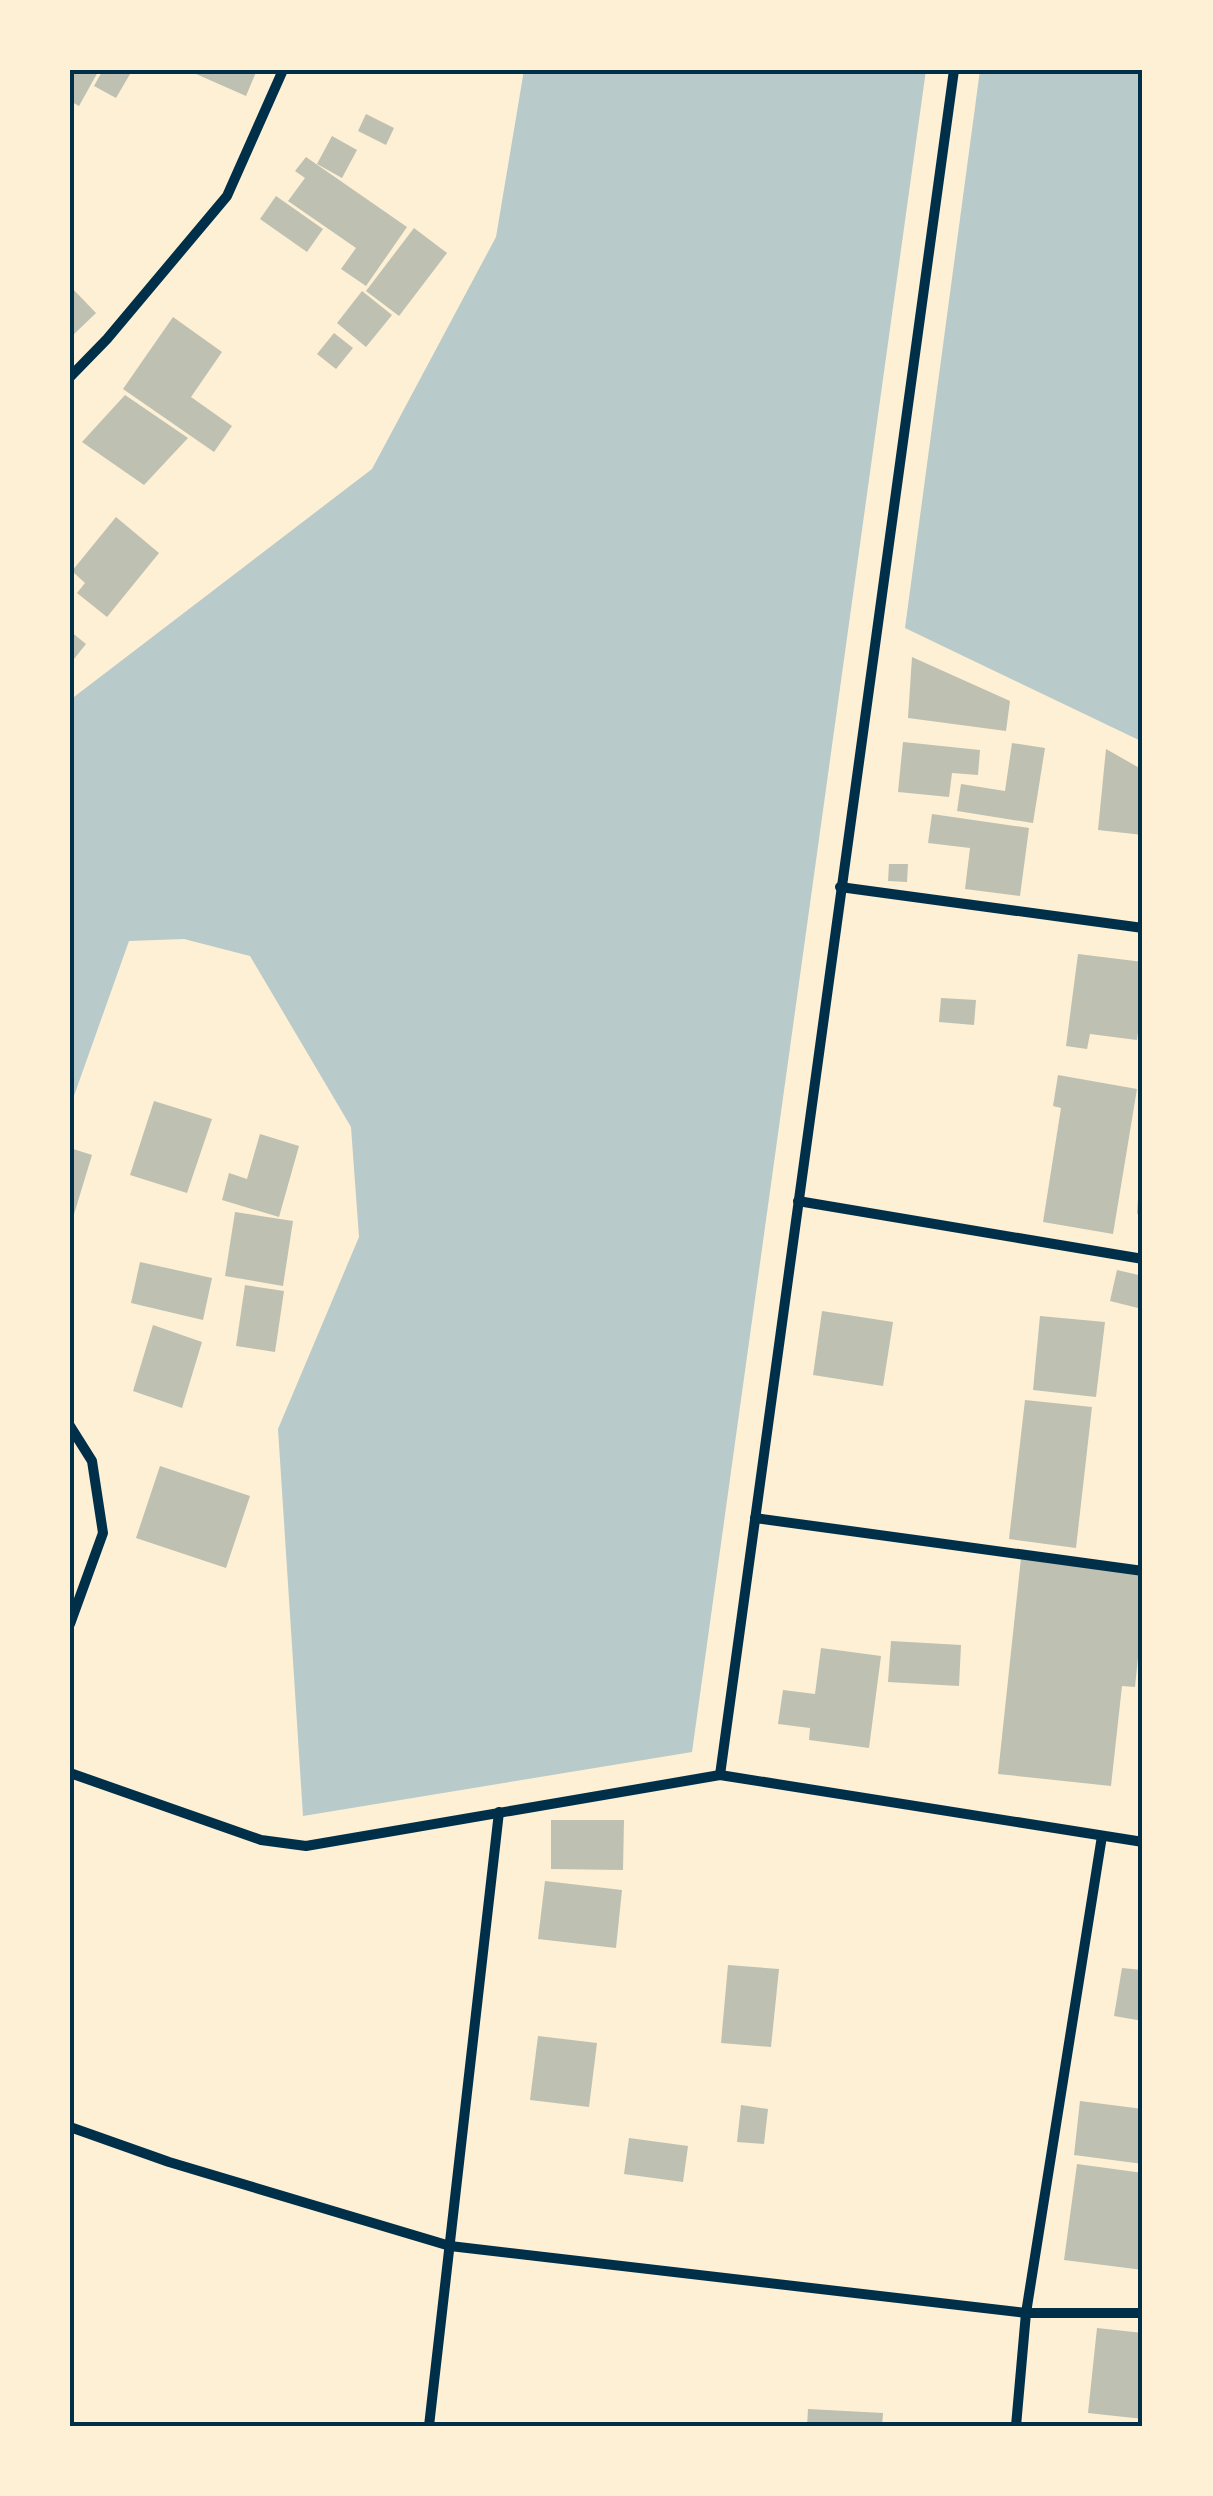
<svg xmlns="http://www.w3.org/2000/svg" width="1213" height="2496" viewBox="0 0 1213 2496" font-family="'DejaVu Sans',sans-serif">
  <style>
    .green { fill: #b9caca }
    .building { fill: #bec0b2 }
    .lines { fill: none; stroke-linecap: round; stroke-linejoin: round }
    .minor { stroke: #003049; stroke-width: 10 }
    .neatline { fill: none; stroke: #003049; stroke-width: 4 }
  </style>
  <rect width="100%" height="100%" fill="#fdf0d5"/>
  <g class="green">
    <path d="M 524,70 L 926,70 L 692,1752 L 303,1816 L 278,1429 L 359,1237 L 351,1127 L 250,956 L 184,939 L 129,941 L 70,1107 L 70,700 L 372,469 L 496,237 Z"/>
    <path d="M 980,70 L 1143,70 L 1143,742 L 905,628 Z"/>
  </g>
  <g class="building">
    <path d="M 70,70 L 99,70 L 79,106 L 70,101 Z"/>
    <path d="M 103,70 L 123,70 L 130,74 L 116,98 L 94,86 Z"/>
    <path d="M 187,70 L 257,70 L 246,96 Z"/>
    <path d="M 366,114 L 394,128 L 386,145 L 358,131 Z"/>
    <path d="M 332,136 L 357,150 L 342,178 L 317,164 Z"/>
    <path d="M 306,157 L 407,227 L 366,286 L 341,269 L 356,248 L 288,201 L 305,178 L 295,171 Z"/>
    <path d="M 276,196 L 323,229 L 307,252 L 260,219 Z"/>
    <path d="M 414,228 L 447,253 L 399,316 L 366,291 Z"/>
    <path d="M 70,286 L 96,313 L 70,338 Z"/>
    <path d="M 362,291 L 392,315 L 366,347 L 337,323 Z"/>
    <path d="M 173,317 L 222,352 L 191,397 L 232,426 L 214,452 L 123,389 Z"/>
    <path d="M 334,333 L 353,348 L 336,369 L 317,354 Z"/>
    <path d="M 125,395 L 188,438 L 144,485 L 82,442 Z"/>
    <path d="M 116,517 L 159,553 L 107,617 L 77,593 L 85,583 L 72,571 Z"/>
    <path d="M 70,631 L 86,644 L 70,664 Z"/>
    <path d="M 912,657 L 1010,701 L 1006,731 L 908,718 Z"/>
    <path d="M 903,742 L 980,750 L 978,775 L 952,773 L 949,797 L 898,792 Z"/>
    <path d="M 1012,743 L 1045,748 L 1033,823 L 957,811 L 961,784 L 1005,791 Z"/>
    <path d="M 1106,749 L 1143,770 L 1143,835 L 1098,830 Z"/>
    <path d="M 932,814 L 1029,828 L 1020,896 L 965,889 L 970,848 L 928,843 Z"/>
    <path d="M 889,864 L 908,864 L 907,882 L 888,881 Z"/>
    <path d="M 1078,954 L 1143,962 L 1143,993 L 1137,1040 L 1090,1034 L 1087,1049 L 1066,1046 Z"/>
    <path d="M 941,998 L 976,1000 L 974,1025 L 939,1022 Z"/>
    <path d="M 1058,1075 L 1137,1089 L 1113,1234 L 1043,1222 L 1061,1108 L 1053,1106 Z"/>
    <path d="M 154,1101 L 212,1119 L 187,1193 L 130,1175 Z"/>
    <path d="M 260,1134 L 299,1146 L 279,1217 L 222,1200 L 229,1173 L 247,1179 Z"/>
    <path d="M 70,1148 L 92,1155 L 71,1224 L 70,1224 Z"/>
    <path d="M 1140,1166 L 1143,1166 L 1143,1214 L 1137,1214 Z"/>
    <path d="M 235,1212 L 293,1221 L 283,1286 L 225,1276 Z"/>
    <path d="M 140,1262 L 212,1278 L 203,1320 L 131,1303 Z"/>
    <path d="M 1117,1270 L 1143,1276 L 1138,1308 L 1110,1301 Z"/>
    <path d="M 245,1285 L 284,1291 L 275,1352 L 236,1346 Z"/>
    <path d="M 822,1311 L 893,1322 L 883,1386 L 813,1375 Z"/>
    <path d="M 1040,1316 L 1105,1322 L 1096,1397 L 1033,1390 Z"/>
    <path d="M 153,1325 L 202,1342 L 182,1408 L 133,1391 Z"/>
    <path d="M 1025,1400 L 1092,1407 L 1076,1548 L 1009,1539 Z"/>
    <path d="M 160,1466 L 250,1496 L 226,1568 L 136,1538 Z"/>
    <path d="M 1021,1558 L 1143,1572 L 1143,1609 L 1135,1687 L 1122,1686 L 1111,1786 L 998,1774 Z"/>
    <path d="M 891,1641 L 961,1645 L 959,1686 L 888,1682 Z"/>
    <path d="M 821,1648 L 881,1656 L 869,1748 L 809,1740 L 810,1728 L 778,1724 L 783,1690 L 815,1694 Z"/>
    <path d="M 551,1820 L 624,1820 L 623,1870 L 551,1869 Z"/>
    <path d="M 545,1881 L 622,1890 L 616,1948 L 538,1939 Z"/>
    <path d="M 728,1965 L 779,1969 L 771,2047 L 721,2043 Z"/>
    <path d="M 1122,1968 L 1143,1970 L 1143,2021 L 1114,2016 Z"/>
    <path d="M 538,2036 L 597,2043 L 589,2107 L 530,2100 Z"/>
    <path d="M 1080,2101 L 1143,2109 L 1143,2164 L 1074,2155 Z"/>
    <path d="M 741,2105 L 768,2109 L 764,2144 L 737,2142 Z"/>
    <path d="M 629,2138 L 688,2146 L 683,2182 L 624,2174 Z"/>
    <path d="M 1077,2164 L 1143,2173 L 1143,2270 L 1064,2260 Z"/>
    <path d="M 1097,2328 L 1143,2333 L 1143,2419 L 1088,2413 Z"/>
    <path d="M 808,2409 L 883,2413 L 882,2426 L 807,2426 Z"/>
  </g>
  <g class="lines">
    <g class="minor">
      <path d="M 70,377 L 107,339 L 227,196 L 283,70"/>
      <path d="M 840,887 L 1143,928"/>
      <path d="M 798,1201 L 1143,1259"/>
      <path d="M 70,1426 L 92,1461 L 103,1533 L 70,1624"/>
      <path d="M 755,1518 L 1143,1571"/>
      <path d="M 70,1773 L 261,1840 L 306,1846 L 720,1775 L 1143,1842"/>
      <path d="M 720,1775 L 954,70"/>
      <path d="M 70,2127 L 169,2162 L 450,2246 L 1026,2313 L 1143,2313"/>
      <path d="M 429,2426 L 499,1812"/>
      <path d="M 1016,2426 L 1026,2313 L 1102,1836"/>
    </g>
  </g>
  <rect width="1213" height="2496" fill="none" stroke="#fdf0d5" stroke-width="145"/>
  <rect x="72" y="72" width="1068" height="2352" class="neatline"/>
</svg>
